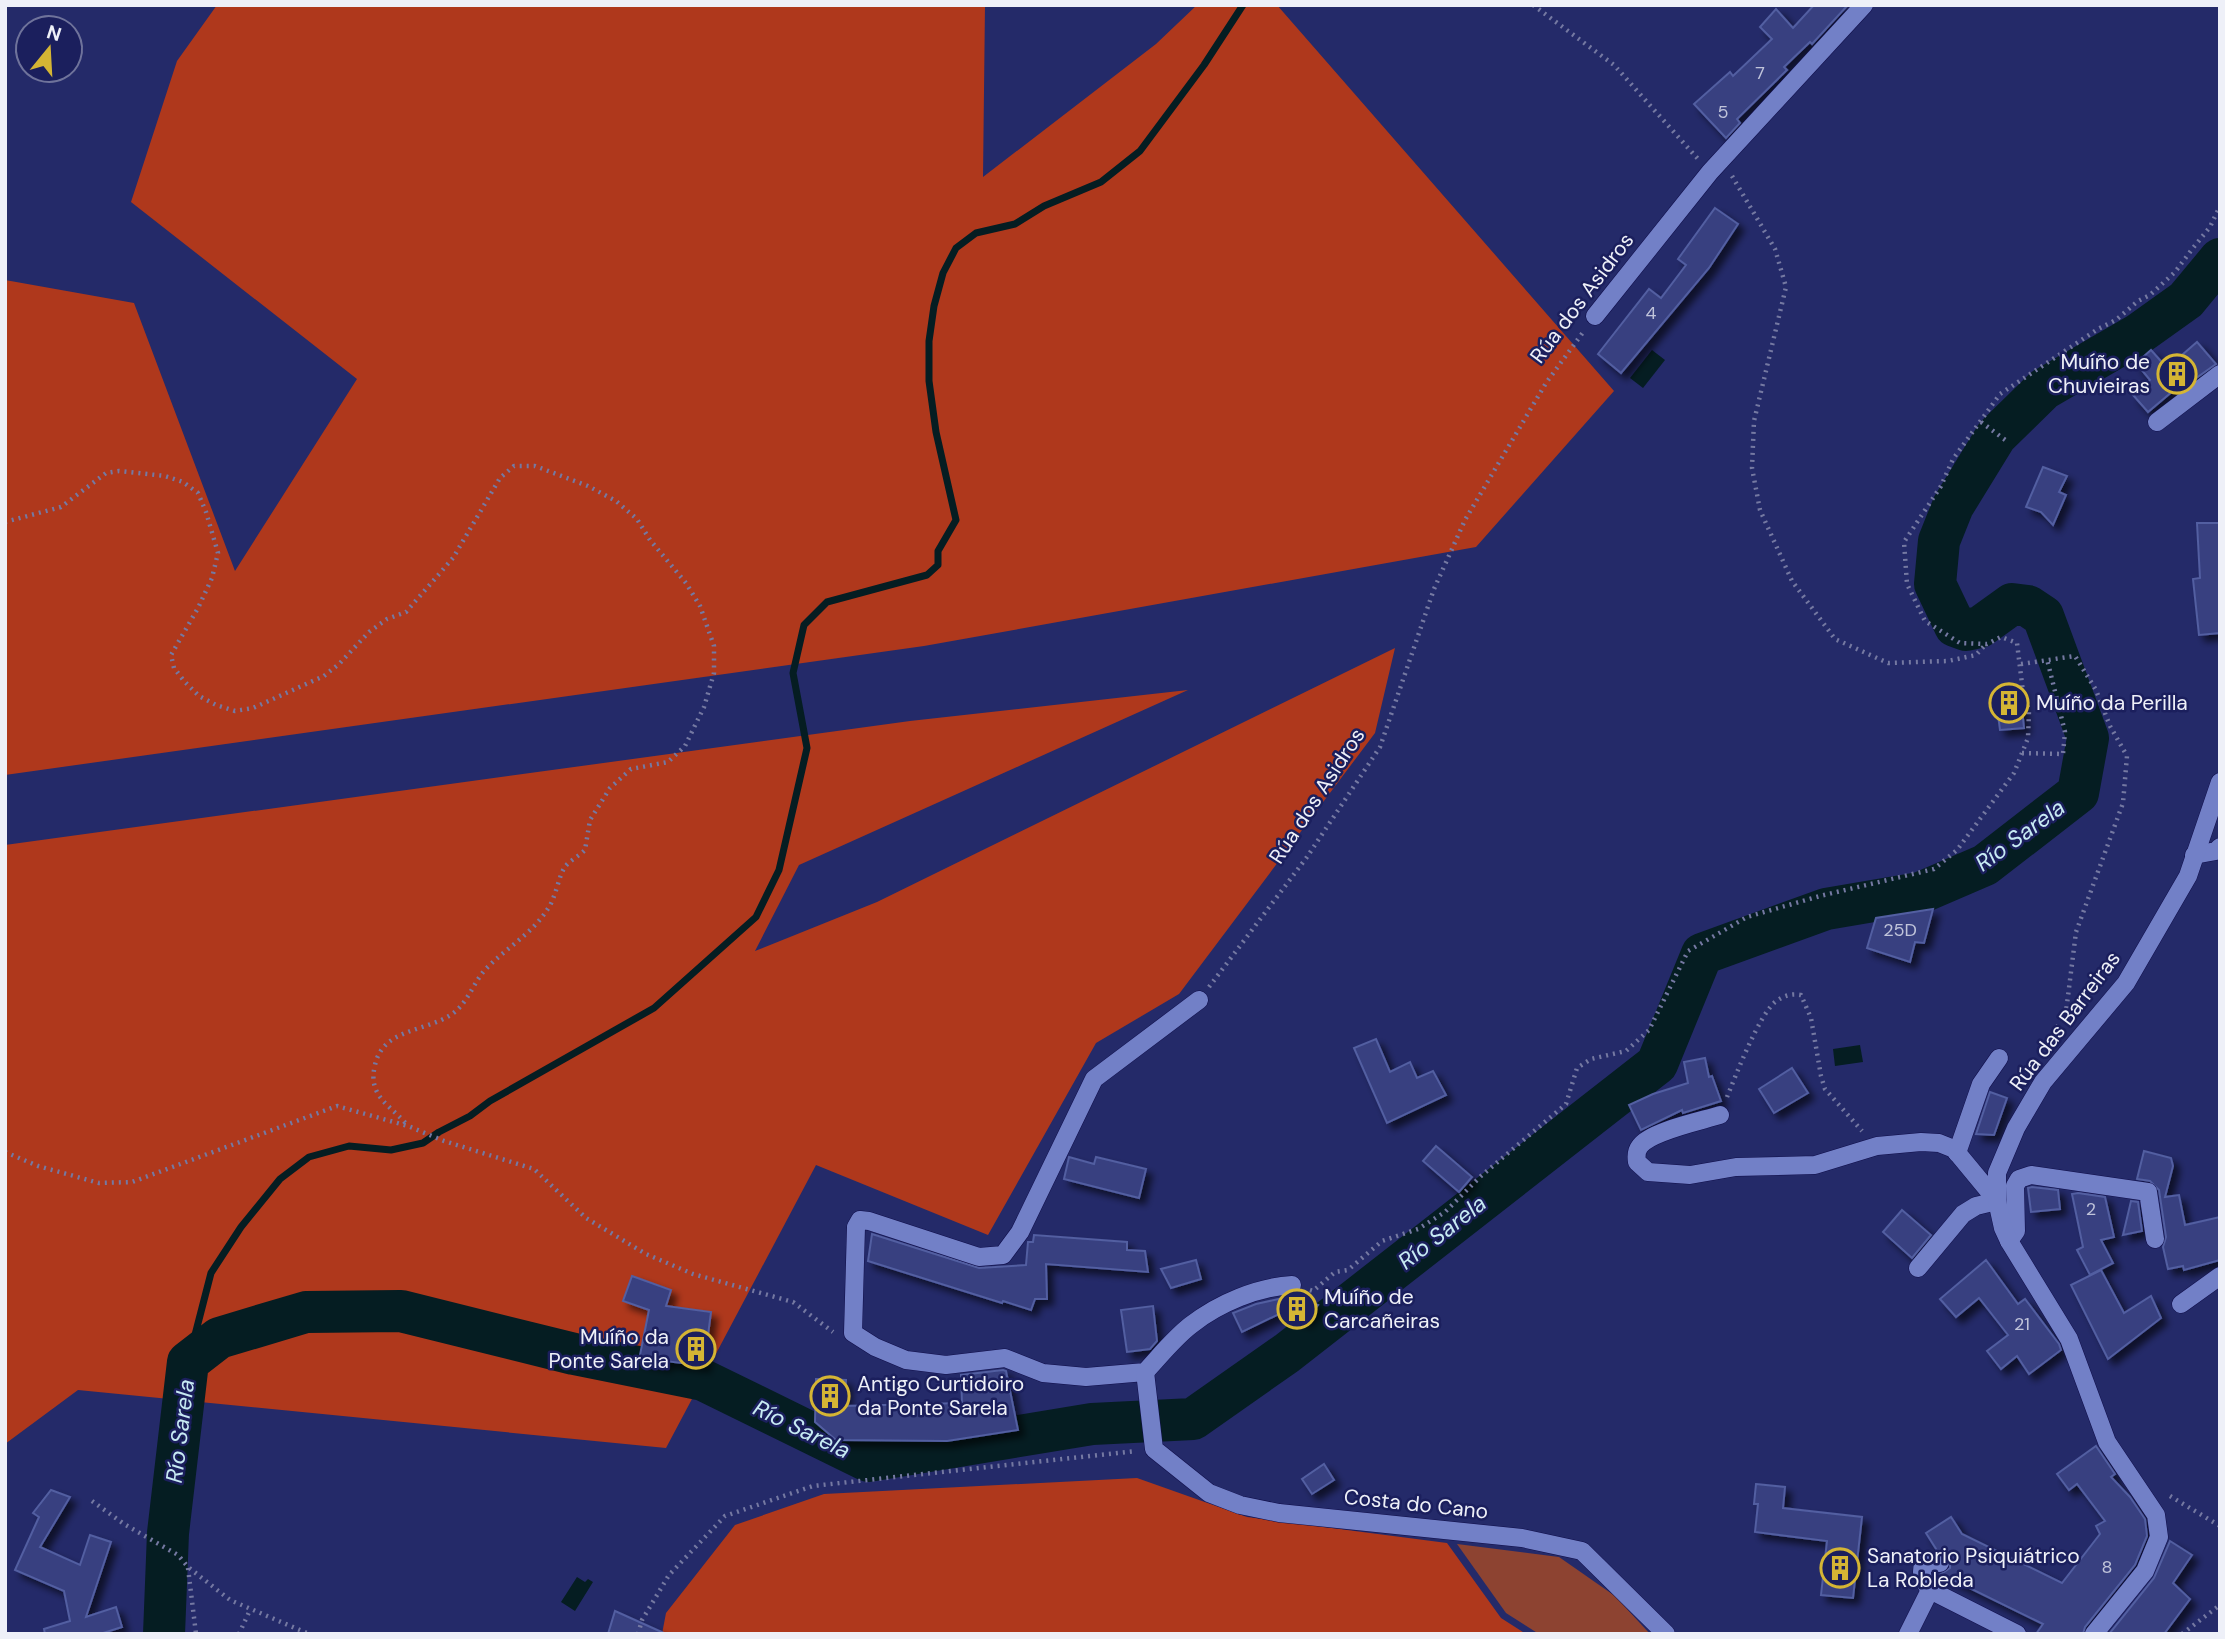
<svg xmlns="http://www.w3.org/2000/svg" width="2225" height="1639" viewBox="0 0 2225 1639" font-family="'DM Sans',sans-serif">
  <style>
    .green { fill: #8d4331 }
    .forest { fill: #af381c }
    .water { fill: #051d22 }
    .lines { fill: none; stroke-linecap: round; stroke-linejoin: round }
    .stream { stroke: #051d22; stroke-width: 7 }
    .river { stroke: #051d22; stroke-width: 42 }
    .building { fill: #374080; stroke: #525ea1; stroke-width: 2; filter: url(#shadow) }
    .minor-casing { stroke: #100e4b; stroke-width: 19 }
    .path { stroke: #7579a2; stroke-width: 4.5; stroke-dasharray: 2 5; stroke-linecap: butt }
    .minor { stroke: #7280c7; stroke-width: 18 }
    .labels { text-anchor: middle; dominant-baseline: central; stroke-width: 5; stroke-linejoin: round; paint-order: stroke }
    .number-label { font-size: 18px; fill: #c0c4da }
    .street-label { font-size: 21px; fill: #eef0f8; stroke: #1b1f5d }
    .poi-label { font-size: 21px; fill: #eef0f8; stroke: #1b1f5d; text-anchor: start }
    .water-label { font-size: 23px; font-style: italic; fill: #c7eaf3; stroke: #1b1f5d }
  </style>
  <defs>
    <filter id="shadow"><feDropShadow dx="6" dy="6" stdDeviation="3.5" flood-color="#0009"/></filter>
  </defs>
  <rect width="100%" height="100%" fill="#242a69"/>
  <path class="green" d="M 1457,1544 L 1559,1557 L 1615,1596 L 1650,1634 L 1539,1634 L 1506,1613 Z"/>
  <g class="forest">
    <path d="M 217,5 L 985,5 L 983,177 L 1156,44 L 1197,5 L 1277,5 L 1614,391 L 1476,547 L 924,646 L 5,775 L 5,280 L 134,303 L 235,571 L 357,379 L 131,202 L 177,61 Z"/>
    <path d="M 1395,648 L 1375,733 L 1179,994 L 1096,1043 L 988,1235 L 816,1165 L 666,1448 L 78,1390 L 5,1444 L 5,845 L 910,721 L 1188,690 L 799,865 L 755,951 L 877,902 Z"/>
    <path d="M 1137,1478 L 1247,1517 L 1447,1543 L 1501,1618 L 1526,1634 L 662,1634 L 666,1613 L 735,1525 L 824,1494 Z"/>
  </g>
  <g class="water">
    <path d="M 1652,350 L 1665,360 L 1643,388 L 1630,378 Z"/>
    <path d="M 1860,1045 L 1863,1062 L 1835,1066 L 1833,1049 Z"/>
    <path d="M 577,1577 L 585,1582 L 588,1579 L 593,1582 L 575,1611 L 561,1602 Z"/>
  </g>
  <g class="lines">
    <path class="stream" d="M 188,1362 L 211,1273 L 241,1227 L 280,1179 L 309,1157 L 349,1146 L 391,1150 L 423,1143 L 439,1132 L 470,1116 L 490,1101 L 654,1008 L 756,917 L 779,870 L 807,748 L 793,673 L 804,625 L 827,602 L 927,575 L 938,565 L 938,551 L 956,520 L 936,432 L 929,381 L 929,341 L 934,306 L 943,273 L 956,248 L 976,233 L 1015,224 L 1044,206 L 1101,182 L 1140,151 L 1204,65 L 1243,5"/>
    <path class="river" d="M 164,1634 L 168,1533 L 188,1362 L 219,1338 L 306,1312 L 401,1311 L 574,1354 L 703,1380 L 868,1461 L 1092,1424 L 1193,1419 L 1287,1353 L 1657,1064 L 1702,954 L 1826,909 L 1920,893 L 1985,865 L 2078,793 L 2088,738 L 2043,616 L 2028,606 L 2012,604 L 1980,627 L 1966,630 L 1955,626 L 1935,584 L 1939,541 L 1953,506 L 1996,436 L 2044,389 L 2137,335 L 2186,300 L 2220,259"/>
  </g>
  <g class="building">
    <path d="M 1814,5 L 1848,5 L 1812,44 L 1810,42 L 1784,67 L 1787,70 L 1737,119 L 1740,123 L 1726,138 L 1694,104 L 1730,72 L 1733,76 L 1772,39 L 1760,27 L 1776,9 L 1793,28 Z"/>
    <path d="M 1715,208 L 1738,224 L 1709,268 L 1621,373 L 1598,354 L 1649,289 L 1661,298 L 1686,265 L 1678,259 Z"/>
    <path d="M 2197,342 L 2216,364 L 2182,388 L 2180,385 L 2148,412 L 2133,395 L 2150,380 L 2136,363 L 2151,350 L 2167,368 Z"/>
    <path d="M 2043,467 L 2067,476 L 2059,492 L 2066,495 L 2053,525 L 2041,512 L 2026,507 Z"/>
    <path d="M 2197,523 L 2220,523 L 2220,633 L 2199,635 L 2193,579 L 2200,578 Z"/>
    <path d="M 2020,688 L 2024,728 L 2000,730 L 1995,692 Z"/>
    <path d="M 1933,909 L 1924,943 L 1915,942 L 1910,962 L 1867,948 L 1876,918 Z"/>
    <path d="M 1376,1039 L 1390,1072 L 1410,1062 L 1417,1078 L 1433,1071 L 1446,1095 L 1387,1123 L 1354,1048 Z"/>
    <path d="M 1705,1058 L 1709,1077 L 1712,1076 L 1721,1101 L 1683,1113 L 1682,1110 L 1641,1130 L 1629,1105 L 1653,1094 L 1688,1083 L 1684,1062 Z"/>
    <path d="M 1792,1068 L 1808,1093 L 1774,1113 L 1759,1089 Z"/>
    <path d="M 1990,1092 L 2007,1098 L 1994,1135 L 1976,1134 Z"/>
    <path d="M 1436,1146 L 1472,1177 L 1459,1192 L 1423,1161 Z"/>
    <path d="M 2144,1151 L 2171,1158 L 2173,1166 L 2165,1197 L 2179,1195 L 2185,1225 L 2220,1217 L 2220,1260 L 2184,1270 L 2183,1266 L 2168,1269 L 2163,1247 L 2166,1237 L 2159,1190 L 2150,1181 L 2137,1179 Z"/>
    <path d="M 1069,1157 L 1094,1164 L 1096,1157 L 1146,1169 L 1139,1198 L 1064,1179 Z"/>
    <path d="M 2032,1187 L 2058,1190 L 2060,1209 L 2031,1212 L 2028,1188 Z"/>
    <path d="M 2078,1193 L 2105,1197 L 2114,1237 L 2101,1240 L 2113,1263 L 2090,1275 L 2077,1250 L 2083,1247 L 2072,1194 Z"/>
    <path d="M 2131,1201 L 2138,1202 L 2142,1231 L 2123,1235 Z"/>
    <path d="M 1902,1210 L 1931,1235 L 1912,1258 L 1883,1232 Z"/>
    <path d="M 872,1234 L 979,1268 L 1026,1265 L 1028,1242 L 1033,1242 L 1034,1235 L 1127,1242 L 1127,1250 L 1145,1251 L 1148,1272 L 1046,1264 L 1047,1299 L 1035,1299 L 1031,1310 L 1003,1301 L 1002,1303 L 868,1261 Z"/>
    <path d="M 1196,1260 L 1201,1279 L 1171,1288 L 1161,1269 Z"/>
    <path d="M 1986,1260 L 2018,1304 L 2025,1299 L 2059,1344 L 2061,1350 L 2029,1374 L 2017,1356 L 2001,1369 L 1987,1351 L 2008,1335 L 1979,1298 L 1956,1317 L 1940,1299 Z"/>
    <path d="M 2101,1270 L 2124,1313 L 2151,1296 L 2161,1318 L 2108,1359 L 2071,1285 Z"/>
    <path d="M 632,1276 L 671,1290 L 666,1306 L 711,1312 L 704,1366 L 666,1361 L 665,1365 L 639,1360 L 649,1310 L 623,1301 Z"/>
    <path d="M 1292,1296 L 1318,1305 L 1306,1321 L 1281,1313 L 1242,1332 L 1233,1313 L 1256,1304 Z"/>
    <path d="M 1153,1306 L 1157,1341 L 1150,1349 L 1127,1352 L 1121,1310 Z"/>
    <path d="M 1003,1370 L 1006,1371 L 1018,1430 L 947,1441 L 836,1440 L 815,1422 L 816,1379 L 846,1380 L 845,1406 L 962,1403 L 961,1375 Z"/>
    <path d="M 2096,1446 L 2115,1474 L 2111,1477 L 2130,1497 L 2145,1519 L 2147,1536 L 2135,1565 L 2085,1627 L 2083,1634 L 2036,1634 L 2043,1624 L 1941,1574 L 1950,1568 L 1950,1558 L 1945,1553 L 1938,1552 L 1926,1533 L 1951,1517 L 1962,1534 L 2062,1583 L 2100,1534 L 2096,1526 L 2105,1521 L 2077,1484 L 2069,1490 L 2057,1474 Z"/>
    <path d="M 1324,1464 L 1334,1480 L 1312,1494 L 1302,1479 Z"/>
    <path d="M 1756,1484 L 1785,1487 L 1783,1508 L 1862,1517 L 1853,1598 L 1821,1595 L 1827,1541 L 1755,1532 L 1758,1504 L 1754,1504 Z"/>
    <path d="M 51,1490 L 70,1497 L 40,1547 L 80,1565 L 90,1535 L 111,1542 L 86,1617 L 116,1607 L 122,1627 L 100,1634 L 45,1634 L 44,1629 L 70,1621 L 64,1591 L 15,1570 L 39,1517 L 33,1513 Z"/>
    <path d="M 2170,1541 L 2192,1555 L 2173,1583 L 2190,1599 L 2164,1634 L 2109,1634 L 2154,1578 Z"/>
    <path d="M 615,1611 L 666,1634 L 608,1634 Z"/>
  </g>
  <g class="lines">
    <g class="minor-casing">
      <g id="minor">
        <path d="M 1595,316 L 1710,172 L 1864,5"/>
        <path d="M 2157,422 L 2220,374"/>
        <path d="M 2194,855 L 2216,851 L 2220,847"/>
        <path d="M 1199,1000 L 1094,1079 L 1020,1232 L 1003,1255 L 979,1257 L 869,1221 L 860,1220 L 856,1227 L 853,1333 L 875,1347 L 906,1360 L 946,1365 L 1005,1358 L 1043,1373 L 1086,1377 L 1145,1372 C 1160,1356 1174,1338 1191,1325 C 1219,1303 1258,1287 1292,1285"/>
        <path d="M 1720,1115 C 1701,1121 1651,1131 1640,1146 C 1636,1151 1636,1156 1637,1162 L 1648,1172 L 1690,1175 L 1736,1167 L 1815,1165 L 1877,1146 L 1921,1142 L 1939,1143 L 1954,1149 L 1997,1201 L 1976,1206 L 1963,1214 L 1918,1268"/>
        <path d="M 1957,1153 L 1981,1084 L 1999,1058"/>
        <path d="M 2009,1241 L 2016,1231 L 2015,1186 L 2019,1179 L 2031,1175 L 2148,1192 L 2155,1239"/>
        <path d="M 2181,1304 L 2220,1276"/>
        <path d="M 1145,1372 L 1154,1449 L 1209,1493 L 1240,1505 L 1279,1513 L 1522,1538 L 1582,1551 L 1666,1634"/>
        <path d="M 1940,1563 L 1924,1563 C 1919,1574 1924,1582 1930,1590 L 2017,1634"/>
        <path d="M 1908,1634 L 1930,1590"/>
        <path d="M 2094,1634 L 2145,1571 L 2159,1537 L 2156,1515 L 2107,1442 L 2069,1339 L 2009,1241 L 2003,1228 L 1997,1201 L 1997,1173 L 2016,1128 L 2043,1082 L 2126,983 L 2188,876 L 2220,782"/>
      </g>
    </g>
    <g class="path">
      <path d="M 1533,5 L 1614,65 L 1698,159"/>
      <path d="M 1732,176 L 1775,249 L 1786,287 L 1754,421 L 1752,468 L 1760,510 L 1792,581 L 1835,639 L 1888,663 L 1948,661 L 1976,655 L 1986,644"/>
      <path d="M 1981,422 L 2008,442"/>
      <path d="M 5,522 L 61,507 L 106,473 L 119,471 L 165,476 L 183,482 L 198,493 L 206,512 L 218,553 L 212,578 L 198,608 L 171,655 L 174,668 L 184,681 L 199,696 L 216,705 L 235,711 L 253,708 L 324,676 L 339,664 L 369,632 L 387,619 L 406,612 L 453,558 L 500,478 L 514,466 L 535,466 L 588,486 L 616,501 L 637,519 L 650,540 L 686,583 L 700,606 L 714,646 L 714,673 L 704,707 L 685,746 L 668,762 L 631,769 L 610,788 L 590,820 L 585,850 C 579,856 569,861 565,867 C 559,875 556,896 549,907 C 532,935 505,948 484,971 C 473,984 467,1004 452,1014 C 426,1032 383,1028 375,1065 C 367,1097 391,1105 408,1126"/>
      <path d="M 2021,664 L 2075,656 L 2096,690 L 2110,726 L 2127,756 L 2123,803 L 2076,932 L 2066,1012 L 2048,1042"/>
      <path d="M 2022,753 L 2063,754 L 2065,732 L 2047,659"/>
      <path d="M 1209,987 L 1307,857 L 1380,747 L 1434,589 L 1465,520 L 1546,383 L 1584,331"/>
      <path d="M 1727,1097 C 1736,1075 1758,1017 1775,1002 C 1783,996 1791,993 1801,995 L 1811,1018 L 1821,1076 L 1825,1089 L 1862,1131"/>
      <path d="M 5,1152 L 38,1166 L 99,1183 L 132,1182 L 337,1106 L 408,1126 L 444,1141 L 534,1169 L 586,1218 L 646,1254 L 693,1274 L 793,1302 L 833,1332"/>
      <path d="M 1310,1290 L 1313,1291 L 1335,1272 L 1348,1270 L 1382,1241 L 1418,1229 L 1445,1212 L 1481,1176 L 1566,1104 L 1577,1068 L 1591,1059 L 1626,1051 L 1649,1030 L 1688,951 L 1747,917 L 1820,896 L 1934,869 L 1957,850 L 2014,773 L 2028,738 L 2029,711 L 2023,692 L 2017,643 L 2001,637 L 1987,644 L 1960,643 L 1925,621 L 1907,584 L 1904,542 L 1941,486 L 1953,459 L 2000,394 L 2098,329 L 2116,320 L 2138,301 L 2150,295 L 2175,272 L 2193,248 L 2210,227 L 2220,206"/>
      <path d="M 2170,1496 L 2220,1526"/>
      <path d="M 92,1501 L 124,1524 L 178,1555 L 188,1567 L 230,1600 L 309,1634"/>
      <path d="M 188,1568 L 196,1634"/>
      <path d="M 239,1634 L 250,1610"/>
      <path d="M 638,1634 L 642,1620 L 669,1575 L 725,1516 L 813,1486 L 1136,1451"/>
      <path d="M 2182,1634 L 2220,1605"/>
    </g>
    <use href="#minor" class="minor"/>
  </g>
  <defs>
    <g id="building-ring" transform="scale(2.0125)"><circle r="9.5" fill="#1b1f5d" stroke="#d5b534" stroke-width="1.5"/><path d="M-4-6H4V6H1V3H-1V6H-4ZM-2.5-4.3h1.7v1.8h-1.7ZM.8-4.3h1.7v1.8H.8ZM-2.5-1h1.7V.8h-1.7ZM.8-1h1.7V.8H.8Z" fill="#d5b534"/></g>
  </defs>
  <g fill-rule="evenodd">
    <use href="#building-ring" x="2177" y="374"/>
    <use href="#building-ring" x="2009" y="703"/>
    <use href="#building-ring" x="1297" y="1309"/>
    <use href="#building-ring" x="696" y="1349"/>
    <use href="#building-ring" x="830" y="1396"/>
    <use href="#building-ring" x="1840" y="1568"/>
  </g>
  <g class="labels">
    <g class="number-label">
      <text x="1760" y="73">7</text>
      <text x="1723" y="112">5</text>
      <text x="1651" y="313">4</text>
      <text x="1900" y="930">25D</text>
      <text x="2091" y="1209">2</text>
      <text x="2022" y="1324">21</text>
      <text x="2107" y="1567">8</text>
    </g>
    <g class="street-label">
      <text transform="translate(1582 298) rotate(-53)">Rúa dos Asidros</text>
      <text transform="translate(1317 796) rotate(-57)">Rúa dos Asidros</text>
      <text transform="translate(2065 1021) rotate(-53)">Rúa das Barreiras</text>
      <text transform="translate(1416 1504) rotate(6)">Costa do Cano</text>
    </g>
    <g class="poi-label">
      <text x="2150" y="362" text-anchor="end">Muíño de<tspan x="2150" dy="24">Chuvieiras</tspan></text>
      <text x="2036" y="703">Muíño da Perilla</text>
      <text x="1324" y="1297">Muíño de<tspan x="1324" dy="24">Carcañeiras</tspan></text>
      <text x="669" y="1337" text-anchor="end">Muíño da<tspan x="669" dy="24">Ponte Sarela</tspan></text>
      <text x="857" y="1384">Antigo Curtidoiro<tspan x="857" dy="24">da Ponte Sarela</tspan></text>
      <text x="1867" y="1556">Sanatorio Psiquiátrico<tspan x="1867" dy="24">La Robleda</tspan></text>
    </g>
    <g class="water-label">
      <text transform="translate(2020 835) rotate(-36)">Río Sarela</text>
      <text transform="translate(1442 1232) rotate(-38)">Río Sarela</text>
      <text transform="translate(802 1429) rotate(26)">Río Sarela</text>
      <text transform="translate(180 1431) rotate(-83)">Río Sarela</text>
    </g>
  </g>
  <rect width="2225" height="1639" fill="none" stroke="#eef0f8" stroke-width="14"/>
  <g transform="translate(49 49) rotate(18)"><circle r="33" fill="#1b1f5d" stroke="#6f739b" stroke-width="2"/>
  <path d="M0-5L12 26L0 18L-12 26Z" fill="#d5b534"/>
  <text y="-10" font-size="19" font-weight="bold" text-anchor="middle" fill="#eef0f8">N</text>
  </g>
</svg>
